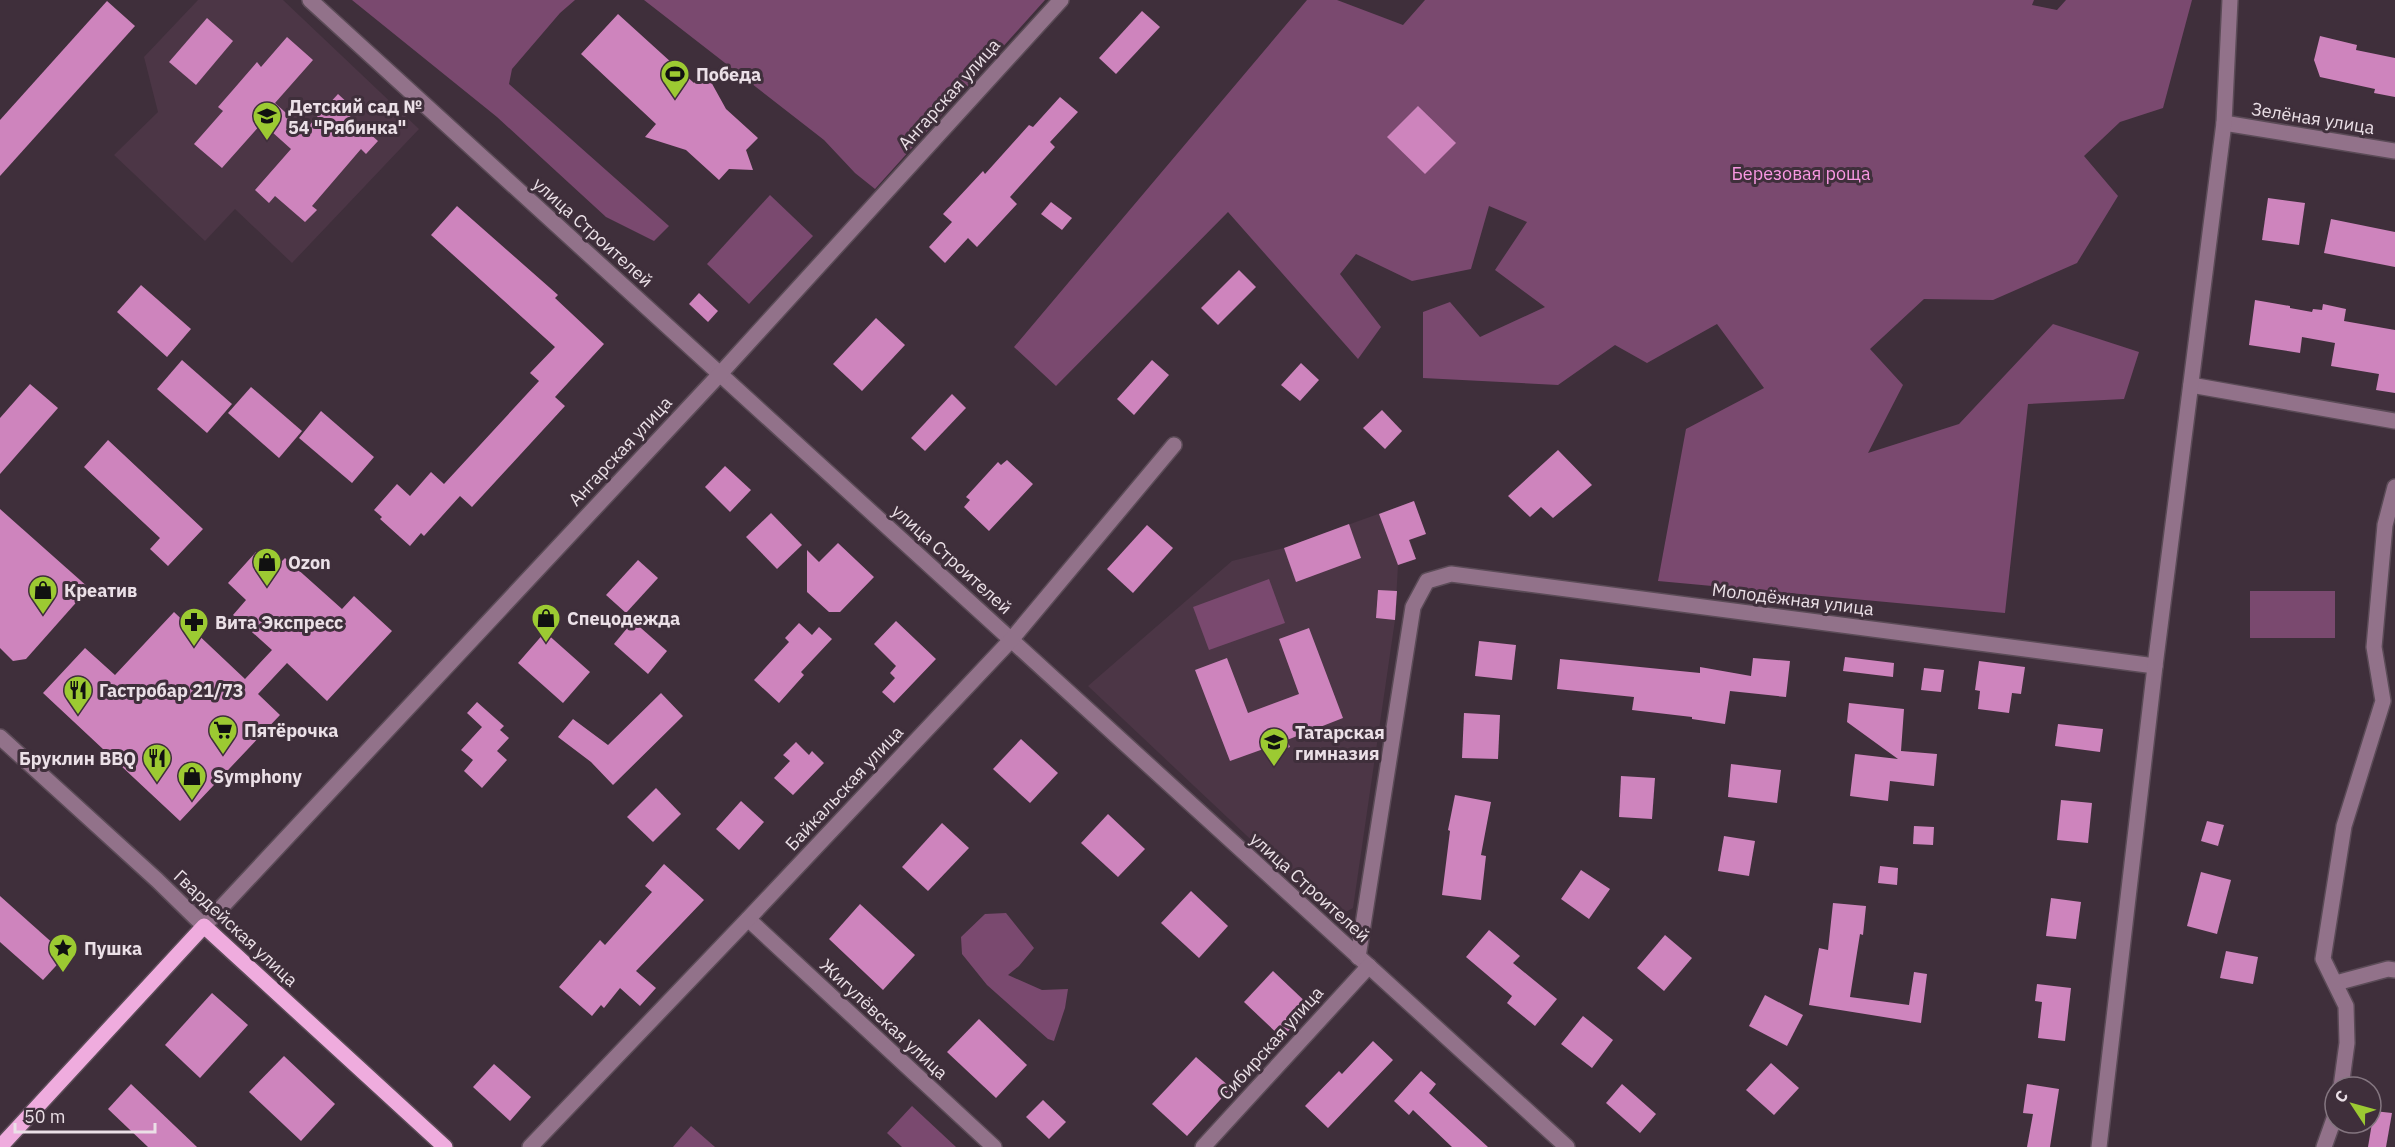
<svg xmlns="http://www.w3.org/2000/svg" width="2395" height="1147" viewBox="0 0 2395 1147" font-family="'IBM Plex Sans',sans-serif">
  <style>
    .built { fill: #4c3646 }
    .green { fill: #7a496f }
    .building { fill: #ce84bd }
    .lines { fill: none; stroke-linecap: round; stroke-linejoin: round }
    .minor-casing { stroke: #5b4b57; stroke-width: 18 }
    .major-casing { stroke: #5b4b57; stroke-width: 18 }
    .minor { stroke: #92728a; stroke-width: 15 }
    .major { stroke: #efacde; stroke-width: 15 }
    .labels { text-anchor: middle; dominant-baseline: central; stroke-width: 6; stroke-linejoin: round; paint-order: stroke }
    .poi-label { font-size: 18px; font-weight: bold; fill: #ebe0e7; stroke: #3f2f3b; text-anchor: start }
    .street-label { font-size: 18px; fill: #ebe0e7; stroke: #3f2f3b }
    .park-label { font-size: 18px; fill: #f998e3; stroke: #3f2f3b }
  </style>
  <rect width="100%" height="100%" fill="#3f2f3b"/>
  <g class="built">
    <path d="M 198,0 L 283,0 L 419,129 L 292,263 L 235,209 L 205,241 L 114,155 L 158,112 L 144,57 Z"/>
    <path d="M 1414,501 L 1410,540 L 1416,559 L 1398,565 L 1395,620 L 1353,908 L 1334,918 L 1088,686 L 1232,561 L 1284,548 Z"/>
  </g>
  <g class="green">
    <path d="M 352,0 L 575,0 L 560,13 L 512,69 L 509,84 L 669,226 L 654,241 L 606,217 L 497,117 Z"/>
    <path d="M 644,0 L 1045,0 L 875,189 L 855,173 L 824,140 Z"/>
    <path d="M 1307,0 L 1337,0 L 1403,25 L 1425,0 L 2034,0 L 2032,5 L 2057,10 L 2066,0 L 2192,0 L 2163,108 L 2120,122 L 2084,156 L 2118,196 L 2077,263 L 1993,300 L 1924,299 L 1870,349 L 1903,385 L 1868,453 L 1959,424 L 2053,324 L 2139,352 L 2124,399 L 2028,404 L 2005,613 L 1658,581 L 1686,429 L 1764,388 L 1717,324 L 1647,363 L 1615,345 L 1558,385 L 1423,378 L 1423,312 L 1450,302 L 1480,337 L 1545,307 L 1495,270 L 1527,222 L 1489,206 L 1471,269 L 1412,281 L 1356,254 L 1340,274 L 1381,327 L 1358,359 L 1228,212 L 1056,386 L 1014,347 Z"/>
    <path d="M 770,195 L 813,236 L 749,304 L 707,264 Z"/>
    <path d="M 1269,579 L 1285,623 L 1209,650 L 1193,607 Z"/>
    <rect x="2250" y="591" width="85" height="47"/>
    <path d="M 1006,913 L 1034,948 L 1019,966 L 1008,975 L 1042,990 L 1068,989 L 1065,1008 L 1054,1041 L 1048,1039 L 987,985 L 962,954 L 961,937 L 985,914 Z"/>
    <path d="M 912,1106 L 956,1147 L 902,1147 L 887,1133 Z"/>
    <path d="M 691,1126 L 715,1147 L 673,1147 Z"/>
  </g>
  <g class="building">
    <path d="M 107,1 L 135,26 L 0,176 L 0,120 Z"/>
    <path d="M 1142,11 L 1160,27 L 1116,74 L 1099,58 Z"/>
    <path d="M 618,14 L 694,83 L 705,71 L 726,109 L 758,138 L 746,150 L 753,170 L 729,169 L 719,180 L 686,150 L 645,137 L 656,124 L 581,54 Z"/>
    <path d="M 207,18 L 233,41 L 196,85 L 169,62 Z"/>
    <path d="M 2320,36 L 2357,45 L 2356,50 L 2395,58 L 2395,97 L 2374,93 L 2375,89 L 2320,77 L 2314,60 Z"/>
    <path d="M 287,37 L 313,60 L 275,103 L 305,130 L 338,94 L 350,105 L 345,112 L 378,141 L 366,154 L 361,149 L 312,206 L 317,210 L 305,222 L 275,196 L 269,203 L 255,190 L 291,149 L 262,123 L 222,168 L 194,144 L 223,111 L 218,107 L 232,91 L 257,62 L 261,67 Z"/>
    <path d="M 1060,97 L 1078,112 L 1050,142 L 1055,147 L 1010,197 L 1017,204 L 977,247 L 968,238 L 945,263 L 929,247 L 952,222 L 943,214 L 983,171 L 985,174 L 1029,125 L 1033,127 Z"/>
    <path d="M 1418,106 L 1456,143 L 1425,174 L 1387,137 Z"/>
    <path d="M 2268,198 L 2305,203 L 2299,245 L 2262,240 Z"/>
    <path d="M 1051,202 L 1072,218 L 1062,230 L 1041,214 Z"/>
    <path d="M 457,206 L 558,295 L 555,298 L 604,344 L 555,397 L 565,406 L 472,507 L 460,496 L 424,536 L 421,533 L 410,546 L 380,519 L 382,517 L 374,510 L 397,484 L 410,496 L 431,472 L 444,484 L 539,381 L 530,373 L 555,347 L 431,235 Z"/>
    <path d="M 2331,219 L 2395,232 L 2395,267 L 2324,253 Z"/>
    <path d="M 1239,270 L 1256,287 L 1218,325 L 1201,308 Z"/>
    <path d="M 141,285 L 191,329 L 167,357 L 117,312 Z"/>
    <path d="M 699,293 L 718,311 L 708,322 L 689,304 Z"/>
    <path d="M 2255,300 L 2290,306 L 2290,308 L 2312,312 L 2313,309 L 2322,310 L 2323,304 L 2346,309 L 2344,321 L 2395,330 L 2395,393 L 2376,390 L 2379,374 L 2331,366 L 2335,343 L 2302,337 L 2300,353 L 2249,345 Z"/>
    <path d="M 876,318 L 905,345 L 862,391 L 833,364 Z"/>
    <path d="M 182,360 L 232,404 L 207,433 L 157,389 Z"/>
    <path d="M 1152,360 L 1169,375 L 1134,415 L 1117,399 Z"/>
    <path d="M 1301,363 L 1319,380 L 1300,401 L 1281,385 Z"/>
    <path d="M 30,384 L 58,408 L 0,474 L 0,418 Z"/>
    <path d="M 251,387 L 302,431 L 279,458 L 228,413 Z"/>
    <path d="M 952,394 L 966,408 L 925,451 L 911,438 Z"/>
    <path d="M 1382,410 L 1402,431 L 1385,449 L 1363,428 Z"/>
    <path d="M 321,411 L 374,457 L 352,483 L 299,438 Z"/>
    <path d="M 108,440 L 203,529 L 168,566 L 150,549 L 160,538 L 84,467 Z"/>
    <path d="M 1558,450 L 1592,485 L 1553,518 L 1541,507 L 1530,517 L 1508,496 Z"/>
    <path d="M 1007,460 L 1033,484 L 989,531 L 964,507 L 970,500 L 966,497 L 998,462 L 1001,465 Z"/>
    <path d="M 725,466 L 751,490 L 730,512 L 705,487 Z"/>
    <path d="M 1414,501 L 1426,534 L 1409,540 L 1416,559 L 1398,565 L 1379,514 Z"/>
    <path d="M 0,509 L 89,588 L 26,659 L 13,661 L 0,648 Z"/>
    <path d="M 771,513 L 802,545 L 777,569 L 746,537 Z"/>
    <path d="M 1349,524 L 1361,558 L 1296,582 L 1284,548 Z"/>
    <path d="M 1147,525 L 1173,548 L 1133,593 L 1107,569 Z"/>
    <path d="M 838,543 L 874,577 L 840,612 L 829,612 L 807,592 L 807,550 L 819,562 Z"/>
    <path d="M 256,552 L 274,569 L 285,558 L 342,609 L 354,596 L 392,631 L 327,701 L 287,663 L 258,694 L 280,715 L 180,821 L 43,693 L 85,648 L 115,675 L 174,612 L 245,679 L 272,650 L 233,615 L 246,600 L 228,583 Z"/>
    <path d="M 638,560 L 658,578 L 626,613 L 606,595 Z"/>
    <path d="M 1378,590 L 1397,591 L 1395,620 L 1376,618 Z"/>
    <path d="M 633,621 L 667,651 L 648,674 L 614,644 Z"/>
    <path d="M 896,621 L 936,659 L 894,703 L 882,692 L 895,678 L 890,673 L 896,666 L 874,644 Z"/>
    <path d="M 799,623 L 812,635 L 819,627 L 832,639 L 801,672 L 804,675 L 779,703 L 754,680 L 789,642 L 785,638 Z"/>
    <path d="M 1309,628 L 1343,718 L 1287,740 L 1290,747 L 1271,753 L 1269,747 L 1230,761 L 1195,670 L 1227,658 L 1248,713 L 1299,694 L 1279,639 Z"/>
    <path d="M 545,632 L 590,672 L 563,703 L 518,663 Z"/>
    <path d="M 1479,641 L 1516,645 L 1512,680 L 1475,676 Z"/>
    <path d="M 1845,657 L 1894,663 L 1893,677 L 1843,671 Z"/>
    <path d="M 1753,658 L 1790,661 L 1786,697 L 1730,691 L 1725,724 L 1692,719 L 1692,717 L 1632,710 L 1634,697 L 1557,689 L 1560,659 L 1700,673 L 1700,667 L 1751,676 Z"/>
    <path d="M 1979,661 L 2025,667 L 2021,694 L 2012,693 L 2009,713 L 1978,709 L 1980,691 L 1975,690 Z"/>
    <path d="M 1924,668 L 1944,670 L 1941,692 L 1921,690 Z"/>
    <path d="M 661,693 L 683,716 L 613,785 L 591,762 L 558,737 L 573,719 L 608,745 Z"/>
    <path d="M 477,702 L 504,726 L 500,730 L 509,738 L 497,751 L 507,760 L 482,788 L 464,771 L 473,760 L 461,750 L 482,727 L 467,713 Z"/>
    <path d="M 1849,703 L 1904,709 L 1901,751 L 1937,754 L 1934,786 L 1890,781 L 1888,801 L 1850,796 L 1855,754 L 1898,759 L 1847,722 Z"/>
    <path d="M 1464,713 L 1500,715 L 1498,759 L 1462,758 Z"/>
    <path d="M 2058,724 L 2103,729 L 2100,752 L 2055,746 Z"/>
    <path d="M 1021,739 L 1058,773 L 1030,803 L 993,769 Z"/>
    <path d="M 796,742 L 809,755 L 812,751 L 824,763 L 793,795 L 774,778 L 790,761 L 783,755 Z"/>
    <path d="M 1731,764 L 1781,770 L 1777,803 L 1728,797 Z"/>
    <path d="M 1621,776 L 1655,778 L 1652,819 L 1619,817 Z"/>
    <path d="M 656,788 L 681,814 L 653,842 L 627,817 Z"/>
    <path d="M 1455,795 L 1491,802 L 1481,855 L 1486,856 L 1481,900 L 1442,895 L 1450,831 L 1448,830 Z"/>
    <path d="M 2061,800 L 2092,803 L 2088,843 L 2057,840 Z"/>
    <path d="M 741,801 L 764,822 L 739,850 L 716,829 Z"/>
    <path d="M 1108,814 L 1145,849 L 1118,877 L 1081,843 Z"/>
    <path d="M 2207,821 L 2224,825 L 2218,846 L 2201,841 Z"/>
    <path d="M 942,823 L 969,848 L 928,891 L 902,867 Z"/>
    <path d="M 1914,826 L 1934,827 L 1933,845 L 1913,844 Z"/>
    <path d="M 1724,836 L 1755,841 L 1749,876 L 1718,871 Z"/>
    <path d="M 664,864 L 704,900 L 636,971 L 656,988 L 640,1006 L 620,988 L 604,1008 L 601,1005 L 592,1016 L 559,987 L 600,940 L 605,945 L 652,892 L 645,886 Z"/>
    <path d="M 1880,866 L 1898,868 L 1897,885 L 1878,883 Z"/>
    <path d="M 1581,870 L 1610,889 L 1589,919 L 1561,899 Z"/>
    <path d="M 2201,872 L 2231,880 L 2217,934 L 2187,926 Z"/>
    <path d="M 1191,891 L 1228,926 L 1199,958 L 1161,923 Z"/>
    <path d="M 0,896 L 66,955 L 43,980 L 0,942 Z"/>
    <path d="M 2051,898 L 2081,902 L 2076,939 L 2046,936 Z"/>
    <path d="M 1833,903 L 1866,906 L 1863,935 L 1860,934 L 1850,997 L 1909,1005 L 1914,972 L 1927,974 L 1921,1023 L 1809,1005 L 1819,948 L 1828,950 Z"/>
    <path d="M 860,904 L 915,955 L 883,990 L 829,939 Z"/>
    <path d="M 1489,930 L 1520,956 L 1513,963 L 1557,999 L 1535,1026 L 1507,1003 L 1512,996 L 1466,957 Z"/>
    <path d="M 1665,935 L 1692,958 L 1664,991 L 1637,968 Z"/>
    <path d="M 2226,951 L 2258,957 L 2253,984 L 2220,978 Z"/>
    <path d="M 1273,971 L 1311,1007 L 1282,1038 L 1244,1002 Z"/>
    <path d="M 2037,984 L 2071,988 L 2065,1041 L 2038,1038 L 2042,1002 L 2035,1001 Z"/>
    <path d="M 212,993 L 248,1025 L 200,1078 L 165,1045 Z"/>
    <path d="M 1765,995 L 1803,1015 L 1787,1046 L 1749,1026 Z"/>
    <path d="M 1583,1016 L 1613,1040 L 1592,1068 L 1561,1044 Z"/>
    <path d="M 979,1019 L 1027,1065 L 996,1098 L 947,1052 Z"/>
    <path d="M 1373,1041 L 1393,1060 L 1328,1128 L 1305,1106 L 1339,1071 L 1342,1074 Z"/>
    <path d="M 284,1056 L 335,1104 L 301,1141 L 249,1092 Z"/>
    <path d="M 1196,1057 L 1231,1088 L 1187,1136 L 1152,1104 Z"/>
    <path d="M 1771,1063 L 1799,1088 L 1774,1115 L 1746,1090 Z"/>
    <path d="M 494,1064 L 531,1097 L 510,1121 L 473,1087 Z"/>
    <path d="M 1421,1071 L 1436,1084 L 1429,1093 L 1488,1147 L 1452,1147 L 1413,1110 L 1409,1115 L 1394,1101 Z"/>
    <path d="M 131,1084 L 197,1147 L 148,1147 L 108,1109 Z"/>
    <path d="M 1622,1084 L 1656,1114 L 1640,1133 L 1606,1103 Z"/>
    <path d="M 2027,1084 L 2059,1089 L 2050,1147 L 2027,1147 L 2033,1114 L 2023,1113 Z"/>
    <path d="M 1043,1100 L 1066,1122 L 1049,1139 L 1026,1117 Z"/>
    <path d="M 2374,1111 L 2392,1113 L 2386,1147 L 2368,1147 Z"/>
  </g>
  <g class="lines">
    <g class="minor-casing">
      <g id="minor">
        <path d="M 310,0 L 1567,1147"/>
        <path d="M 2224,123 L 2395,151"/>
        <path d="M 2191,385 L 2395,421"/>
        <path d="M 0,737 L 157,880 L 204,926 L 720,374 L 1061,0"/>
        <path d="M 748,919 L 994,1147"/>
        <path d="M 1358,957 L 1413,607 L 1427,581 L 1451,574 L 2155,666"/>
        <path d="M 2336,983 L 2388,969 L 2395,970"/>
        <path d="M 2341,1087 L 2347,1043 L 2346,1006 L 2323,959 L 2344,826 L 2383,701 L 2374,647 L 2385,525 L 2395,487"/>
        <path d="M 530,1147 L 748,919 L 1011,640 L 1174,445"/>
        <path d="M 1203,1147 L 1369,966"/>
        <path d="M 2099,1147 L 2155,666 L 2224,123 L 2230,0"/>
        <path d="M 2324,1147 L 2335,1116"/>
      </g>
    </g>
    <g class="major-casing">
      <path id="major" d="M 0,1147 L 204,926 L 445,1147"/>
    </g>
    <use href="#minor" class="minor"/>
    <use href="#major" class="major"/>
  </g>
  <defs>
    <g id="stadium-pin" transform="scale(1.5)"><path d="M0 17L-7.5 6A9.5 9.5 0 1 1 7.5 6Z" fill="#9cca32" stroke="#3f2f3b"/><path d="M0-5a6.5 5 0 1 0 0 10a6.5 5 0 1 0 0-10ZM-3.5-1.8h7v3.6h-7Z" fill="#111"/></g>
    <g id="school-pin" transform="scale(1.5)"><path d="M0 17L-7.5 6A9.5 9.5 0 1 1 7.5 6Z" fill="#9cca32" stroke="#3f2f3b"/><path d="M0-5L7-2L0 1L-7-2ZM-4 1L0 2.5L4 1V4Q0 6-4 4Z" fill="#111"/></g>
    <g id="shop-pin" transform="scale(1.5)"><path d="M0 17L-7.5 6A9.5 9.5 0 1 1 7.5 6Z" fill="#9cca32" stroke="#3f2f3b"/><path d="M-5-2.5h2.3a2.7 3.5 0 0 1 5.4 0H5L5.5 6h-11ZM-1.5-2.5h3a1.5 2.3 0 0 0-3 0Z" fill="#111"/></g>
    <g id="pharmacy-pin" transform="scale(1.5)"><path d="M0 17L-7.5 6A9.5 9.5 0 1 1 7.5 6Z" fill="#9cca32" stroke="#3f2f3b"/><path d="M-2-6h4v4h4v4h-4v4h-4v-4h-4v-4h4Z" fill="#111"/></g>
    <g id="restaurant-pin" transform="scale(1.5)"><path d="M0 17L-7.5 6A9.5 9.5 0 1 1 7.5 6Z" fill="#9cca32" stroke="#3f2f3b"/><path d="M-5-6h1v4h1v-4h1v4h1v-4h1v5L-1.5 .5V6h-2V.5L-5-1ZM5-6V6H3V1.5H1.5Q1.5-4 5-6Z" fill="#111"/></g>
    <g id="supermarket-pin" transform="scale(1.5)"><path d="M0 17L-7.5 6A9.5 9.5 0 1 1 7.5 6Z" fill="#9cca32" stroke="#3f2f3b"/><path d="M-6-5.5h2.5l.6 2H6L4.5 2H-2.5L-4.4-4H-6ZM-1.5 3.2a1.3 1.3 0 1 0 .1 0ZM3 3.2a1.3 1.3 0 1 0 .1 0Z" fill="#111"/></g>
    <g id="sight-pin" transform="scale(1.5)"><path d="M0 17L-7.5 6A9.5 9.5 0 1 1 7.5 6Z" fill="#9cca32" stroke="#3f2f3b"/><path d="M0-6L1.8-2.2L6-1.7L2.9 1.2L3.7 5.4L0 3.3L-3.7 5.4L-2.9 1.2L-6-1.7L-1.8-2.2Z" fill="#111"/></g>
  </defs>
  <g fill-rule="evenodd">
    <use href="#stadium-pin" x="675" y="74"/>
    <use href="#school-pin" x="267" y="116"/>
    <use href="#shop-pin" x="267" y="562"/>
    <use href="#shop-pin" x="43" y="590"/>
    <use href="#shop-pin" x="546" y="618"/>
    <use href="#pharmacy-pin" x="194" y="622"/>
    <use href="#restaurant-pin" x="78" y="690"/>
    <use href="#supermarket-pin" x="223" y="730"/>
    <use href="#school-pin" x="1274" y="742"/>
    <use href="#restaurant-pin" x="157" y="758"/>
    <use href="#shop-pin" x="192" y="776"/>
    <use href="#sight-pin" x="63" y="948"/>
  </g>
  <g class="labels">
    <g class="poi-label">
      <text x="696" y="74">Победа</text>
      <text x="288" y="106">Детский сад №<tspan x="288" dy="21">54 "Рябинка"</tspan></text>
      <text x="288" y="562">Ozon</text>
      <text x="64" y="590">Креатив</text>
      <text x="567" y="618">Спецодежда</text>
      <text x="215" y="622">Вита Экспресс</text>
      <text x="99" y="690">Гастробар 21/73</text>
      <text x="244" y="730">Пятёрочка</text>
      <text x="1295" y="732">Татарская<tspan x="1295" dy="21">гимназия</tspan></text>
      <text x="136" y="758" text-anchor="end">Бруклин BBQ</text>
      <text x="213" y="776">Symphony</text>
      <text x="84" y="948">Пушка</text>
    </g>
    <g class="street-label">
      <text transform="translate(949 94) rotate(-48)">Ангарская улица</text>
      <text transform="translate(2313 118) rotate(9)">Зелёная улица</text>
      <text transform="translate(593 232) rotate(42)">улица Строителей</text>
      <text transform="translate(620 451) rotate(-47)">Ангарская улица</text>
      <text transform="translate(952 559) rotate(42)">улица Строителей</text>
      <text transform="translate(1793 599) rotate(7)">Молодёжная улица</text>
      <text transform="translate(844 788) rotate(-47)">Байкальская улица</text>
      <text transform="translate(1310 887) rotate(42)">улица Строителей</text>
      <text transform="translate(236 928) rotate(43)">Гвардейская улица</text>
      <text transform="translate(884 1019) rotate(43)">Жигулёвская улица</text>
      <text transform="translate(1271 1043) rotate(-48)">Сибирская улица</text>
    </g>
    <g class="park-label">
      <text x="1801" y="173">Березовая роща</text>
    </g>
  </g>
  <g transform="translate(2353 1105) rotate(306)"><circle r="28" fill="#3f2f3b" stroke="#847680" stroke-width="1.5"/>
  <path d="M0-4.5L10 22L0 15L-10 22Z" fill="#9cca32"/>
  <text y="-9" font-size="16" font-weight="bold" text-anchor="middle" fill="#ebe0e7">С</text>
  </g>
  <path d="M15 1123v9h140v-9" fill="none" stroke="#ebe0e7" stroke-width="3"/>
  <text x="24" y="1123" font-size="18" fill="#ebe0e7" stroke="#3f2f3b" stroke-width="4.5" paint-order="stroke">50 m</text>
</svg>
